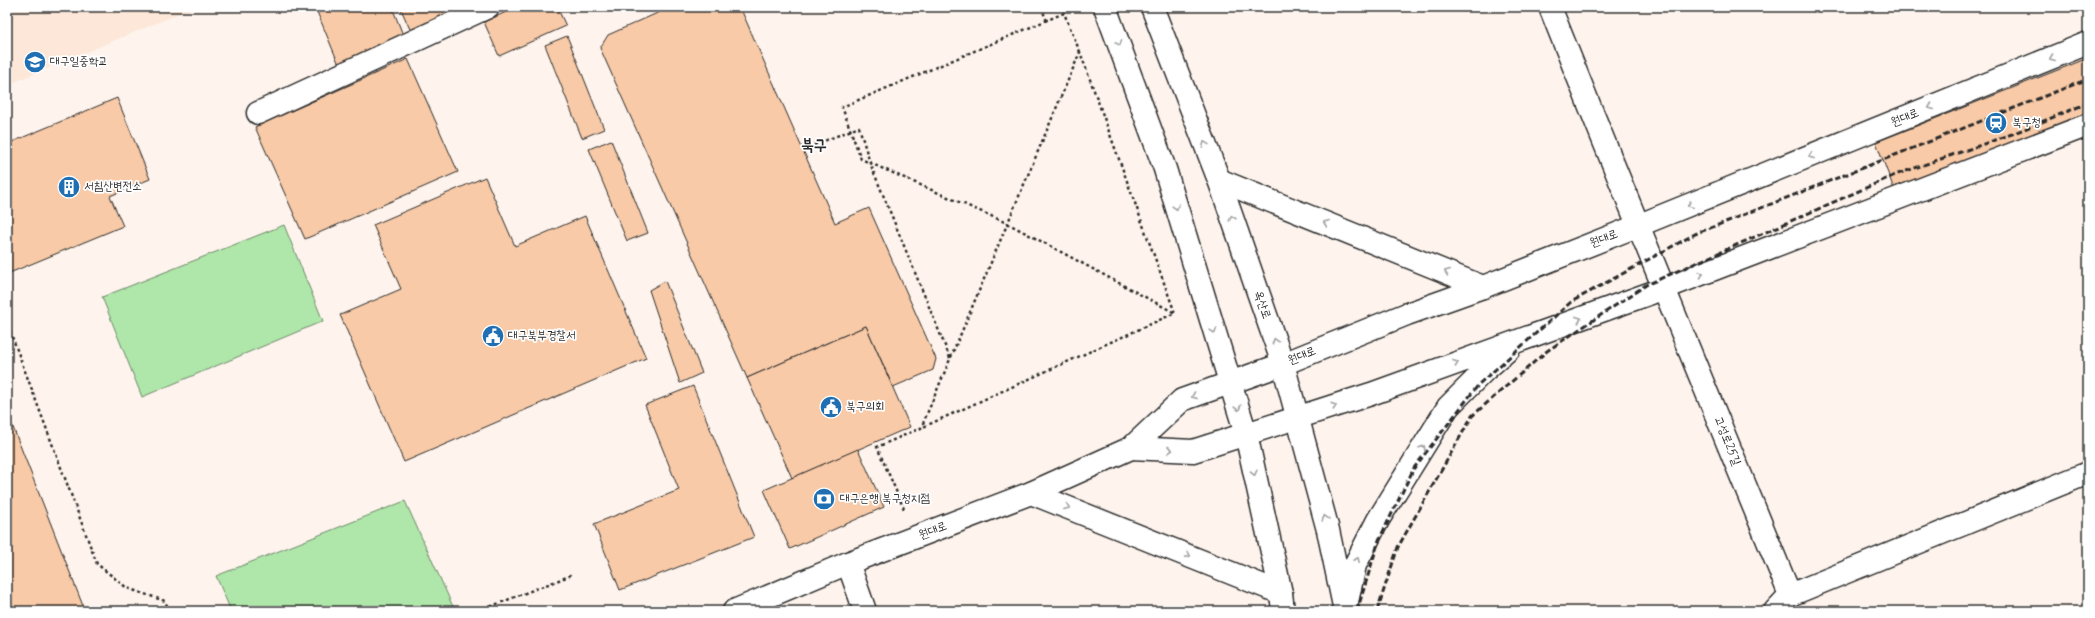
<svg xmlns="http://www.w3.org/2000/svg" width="2095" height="618" viewBox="0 0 2095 618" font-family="Mynerve,'Poor Story',sans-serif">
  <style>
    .built { fill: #fce7d8 }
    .green { fill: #afe6a9; stroke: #6d886a }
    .building { fill: #f8caa7; stroke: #2b2b2b }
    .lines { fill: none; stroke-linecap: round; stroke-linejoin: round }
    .minor-casing { stroke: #2b2b2b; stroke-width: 25 }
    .major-casing { stroke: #2b2b2b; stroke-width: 25 }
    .path { stroke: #2b2b2b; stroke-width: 2.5; stroke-dasharray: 3 3; stroke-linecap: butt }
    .minor { stroke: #fff; stroke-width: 22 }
    .major { stroke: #fff; stroke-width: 22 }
    .rail { stroke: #2b2b2b; stroke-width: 3; stroke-dasharray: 6 3; stroke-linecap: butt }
    .oneway { stroke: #a0a0a0 }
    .labels { text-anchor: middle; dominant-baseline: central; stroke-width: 3.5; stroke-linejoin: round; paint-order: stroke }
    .poi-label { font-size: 12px; fill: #2b2b2b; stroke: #fff; text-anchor: start }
    .street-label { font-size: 12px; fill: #2b2b2b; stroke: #fff }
    .district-label { font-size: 16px; font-weight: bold; fill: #2b2b2b; stroke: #fff }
  </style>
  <rect width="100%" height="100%" fill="#fef4ed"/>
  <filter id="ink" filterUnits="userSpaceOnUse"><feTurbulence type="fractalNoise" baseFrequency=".025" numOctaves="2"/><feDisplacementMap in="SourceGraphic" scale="8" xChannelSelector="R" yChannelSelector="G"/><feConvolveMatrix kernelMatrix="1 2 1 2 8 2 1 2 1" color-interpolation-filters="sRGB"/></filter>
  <g filter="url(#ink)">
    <path class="built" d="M 7,7 L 195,7 L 7,85 Z"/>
    <g class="green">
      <path d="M 284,225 L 323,321 L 142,397 L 102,297 Z"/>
      <path d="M 405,501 L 455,611 L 231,611 L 216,576 Z"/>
    </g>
    <g class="building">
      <path d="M 315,7 L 392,7 L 405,40 L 340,67 Z"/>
      <path d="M 400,7 L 477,7 L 413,36 Z"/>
      <path d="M 517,7 L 557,7 L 566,26 L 499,56 L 484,22 Z"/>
      <path d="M 671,7 L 740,7 L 835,223 L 869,208 L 936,359 L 933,370 L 893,387 L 866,326 L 747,378 L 600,48 L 608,35 Z"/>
      <path d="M 567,36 L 604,129 L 582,138 L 545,45 Z"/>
      <path d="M 2088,58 L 2088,122 L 1897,197 L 1876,142 Z"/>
      <path d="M 408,59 L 458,172 L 305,239 L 255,127 Z"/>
      <path d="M 117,98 L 150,179 L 110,196 L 123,226 L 7,274 L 7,144 Z"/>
      <path d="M 611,140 L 648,233 L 627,241 L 589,149 Z"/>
      <path d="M 485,177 L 515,246 L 585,216 L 646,358 L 404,462 L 340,315 L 401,289 L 373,225 Z"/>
      <path d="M 665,281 L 702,373 L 680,383 L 649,290 Z"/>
      <path d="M 866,326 L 910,427 L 792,478 L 747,378 Z"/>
      <path d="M 693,386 L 754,537 L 620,590 L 594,524 L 679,490 L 645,405 Z"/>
      <path d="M 7,412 L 85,611 L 7,611 Z"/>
      <path d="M 858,449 L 884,507 L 790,549 L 764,490 Z"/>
    </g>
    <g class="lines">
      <g class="minor-casing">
        <g id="minor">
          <path d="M 1550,7 C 1628,204 1710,399 1790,595 L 1775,611"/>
          <path d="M 258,113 L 488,7"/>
          <path d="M 848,563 L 865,611"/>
          <path d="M 1790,595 L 2088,473"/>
        </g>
      </g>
      <g class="major-casing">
        <g id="major">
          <path d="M 1105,7 L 1165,169 L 1230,382 L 1246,434 L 1281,593 L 1283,611"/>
          <path d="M 1152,7 L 1219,180 L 1283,364 L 1328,530 L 1345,611"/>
          <path d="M 1219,180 L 1483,287"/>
          <path d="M 1131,448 L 1193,451 L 1371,394 L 1665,288 L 2088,125"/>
          <path d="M 1031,493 L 1281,593"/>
          <path d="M 1347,602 L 1355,565 L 1378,520 L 1448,407 L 1485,370 L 1509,349"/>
          <path d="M 734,611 L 848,563 L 1031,493 L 1131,448 L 1182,400 L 1283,364 L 1407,314 L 1483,287 L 1637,226 L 2088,43"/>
        </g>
      </g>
      <g class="path">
        <path d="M 1041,7 L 1047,21"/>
        <path d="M 1080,52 L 1064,13 L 842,107 L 861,159 L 1007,223 L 1175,313"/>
        <path d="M 814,145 L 859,127 L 870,163 L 950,358"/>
        <path d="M 10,331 L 97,564 L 127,588 L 165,601 L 169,611"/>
        <path d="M 904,509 L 877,447 L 921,428 L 1080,52 L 1175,313 L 921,428"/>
        <path d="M 479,611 L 569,576 L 572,573"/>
      </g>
      <use href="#minor" class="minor"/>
      <use href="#major" class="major"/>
      <g class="rail">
        <path d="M 1357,611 L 1379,540 L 1414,468 L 1479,384 L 1571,302 L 1695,234 L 2088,79"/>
        <path d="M 1377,611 L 1398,547 L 1472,416 L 1547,351 L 1646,285 L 1895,175 L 2012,134 L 2088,103"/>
      </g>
    </g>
    <defs><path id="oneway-chevron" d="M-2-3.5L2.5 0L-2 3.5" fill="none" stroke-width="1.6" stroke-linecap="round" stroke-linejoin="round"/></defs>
    <g class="oneway">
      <use href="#oneway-chevron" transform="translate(1119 43) rotate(69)"/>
      <use href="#oneway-chevron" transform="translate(2052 58) rotate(158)"/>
      <use href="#oneway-chevron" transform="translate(1931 107) rotate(158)"/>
      <use href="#oneway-chevron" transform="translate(1205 144) rotate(-111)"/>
      <use href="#oneway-chevron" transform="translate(1811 156) rotate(158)"/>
      <use href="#oneway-chevron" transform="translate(1690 205) rotate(158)"/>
      <use href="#oneway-chevron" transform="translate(1176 207) rotate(73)"/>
      <use href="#oneway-chevron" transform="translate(1232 218) rotate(-109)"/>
      <use href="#oneway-chevron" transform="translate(1326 223) rotate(-158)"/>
      <use href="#oneway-chevron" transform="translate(1447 272) rotate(-158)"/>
      <use href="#oneway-chevron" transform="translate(1701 274) rotate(-21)"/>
      <use href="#oneway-chevron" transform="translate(1579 319) rotate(-20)"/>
      <use href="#oneway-chevron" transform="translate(1214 331) rotate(73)"/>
      <use href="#oneway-chevron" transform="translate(1275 341) rotate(-108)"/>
      <use href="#oneway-chevron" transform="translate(1456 363) rotate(-20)"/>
      <use href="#oneway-chevron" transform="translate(1194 396) rotate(159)"/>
      <use href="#oneway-chevron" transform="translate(1334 406) rotate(-19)"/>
      <use href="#oneway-chevron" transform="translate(1238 408) rotate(74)"/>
      <use href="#oneway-chevron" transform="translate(1423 448) rotate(-58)"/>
      <use href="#oneway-chevron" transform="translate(1170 450) rotate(2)"/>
      <use href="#oneway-chevron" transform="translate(1254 473) rotate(77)"/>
      <use href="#oneway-chevron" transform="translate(1067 507) rotate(22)"/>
      <use href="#oneway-chevron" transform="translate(1325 518) rotate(-106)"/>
      <use href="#oneway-chevron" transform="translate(1188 555) rotate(22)"/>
      <use href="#oneway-chevron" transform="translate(1357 560) rotate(-64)"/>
    </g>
  </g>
  <defs>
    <g id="school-disc" transform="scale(1.15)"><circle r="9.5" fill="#1f6fb2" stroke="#fff"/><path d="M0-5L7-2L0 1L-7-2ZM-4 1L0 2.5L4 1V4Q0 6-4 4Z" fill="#fff"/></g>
    <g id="station-disc" transform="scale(1.15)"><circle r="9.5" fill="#1f6fb2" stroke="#fff"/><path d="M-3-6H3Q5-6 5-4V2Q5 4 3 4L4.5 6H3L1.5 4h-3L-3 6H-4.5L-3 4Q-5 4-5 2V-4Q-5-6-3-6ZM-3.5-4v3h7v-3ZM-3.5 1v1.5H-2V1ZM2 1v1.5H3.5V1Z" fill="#fff"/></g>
    <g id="building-disc" transform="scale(1.15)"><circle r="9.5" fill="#1f6fb2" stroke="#fff"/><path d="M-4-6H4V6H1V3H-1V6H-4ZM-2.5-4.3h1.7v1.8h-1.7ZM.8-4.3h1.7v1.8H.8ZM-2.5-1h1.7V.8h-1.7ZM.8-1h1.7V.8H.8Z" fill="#fff"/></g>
    <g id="civic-disc" transform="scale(1.15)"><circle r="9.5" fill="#1f6fb2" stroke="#fff"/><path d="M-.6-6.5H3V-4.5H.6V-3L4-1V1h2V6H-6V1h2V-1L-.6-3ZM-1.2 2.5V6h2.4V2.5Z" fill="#fff"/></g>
    <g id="bank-disc" transform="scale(1.15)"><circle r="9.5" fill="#1f6fb2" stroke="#fff"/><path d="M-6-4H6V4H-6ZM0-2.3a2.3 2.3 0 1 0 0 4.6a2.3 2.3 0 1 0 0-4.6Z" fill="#fff"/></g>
  </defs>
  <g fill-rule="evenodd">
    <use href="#school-disc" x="35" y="62"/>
    <use href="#station-disc" x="1996" y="123"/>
    <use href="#building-disc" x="69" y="187"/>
    <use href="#civic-disc" x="493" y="336"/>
    <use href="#civic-disc" x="831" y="407"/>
    <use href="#bank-disc" x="824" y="499"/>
  </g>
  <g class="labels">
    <g class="poi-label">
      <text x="50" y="62">대구일중학교</text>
      <text x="2012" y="123">북구청</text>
      <text x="84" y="187">서침산변전소</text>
      <text x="508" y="336">대구북부경찰서</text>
      <text x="846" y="407">북구의회</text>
      <text x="840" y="499">대구은행 북구청지점</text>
    </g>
    <g class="street-label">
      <text transform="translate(1905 118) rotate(-22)">원대로</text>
      <text transform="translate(1604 239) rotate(-21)">원대로</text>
      <text transform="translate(1262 305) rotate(71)">옥산로</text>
      <text transform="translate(1302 356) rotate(-22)">원대로</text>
      <text transform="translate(1727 441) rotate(68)">고성로25길</text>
      <text transform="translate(933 531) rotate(-21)">원대로</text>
    </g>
    <g class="district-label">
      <text x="814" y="145">북구</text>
    </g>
  </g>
  <rect width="2095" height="618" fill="none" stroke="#fff" stroke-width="24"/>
  <rect x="12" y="12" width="2071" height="594" fill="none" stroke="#2b2b2b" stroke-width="1.5" filter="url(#ink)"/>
</svg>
